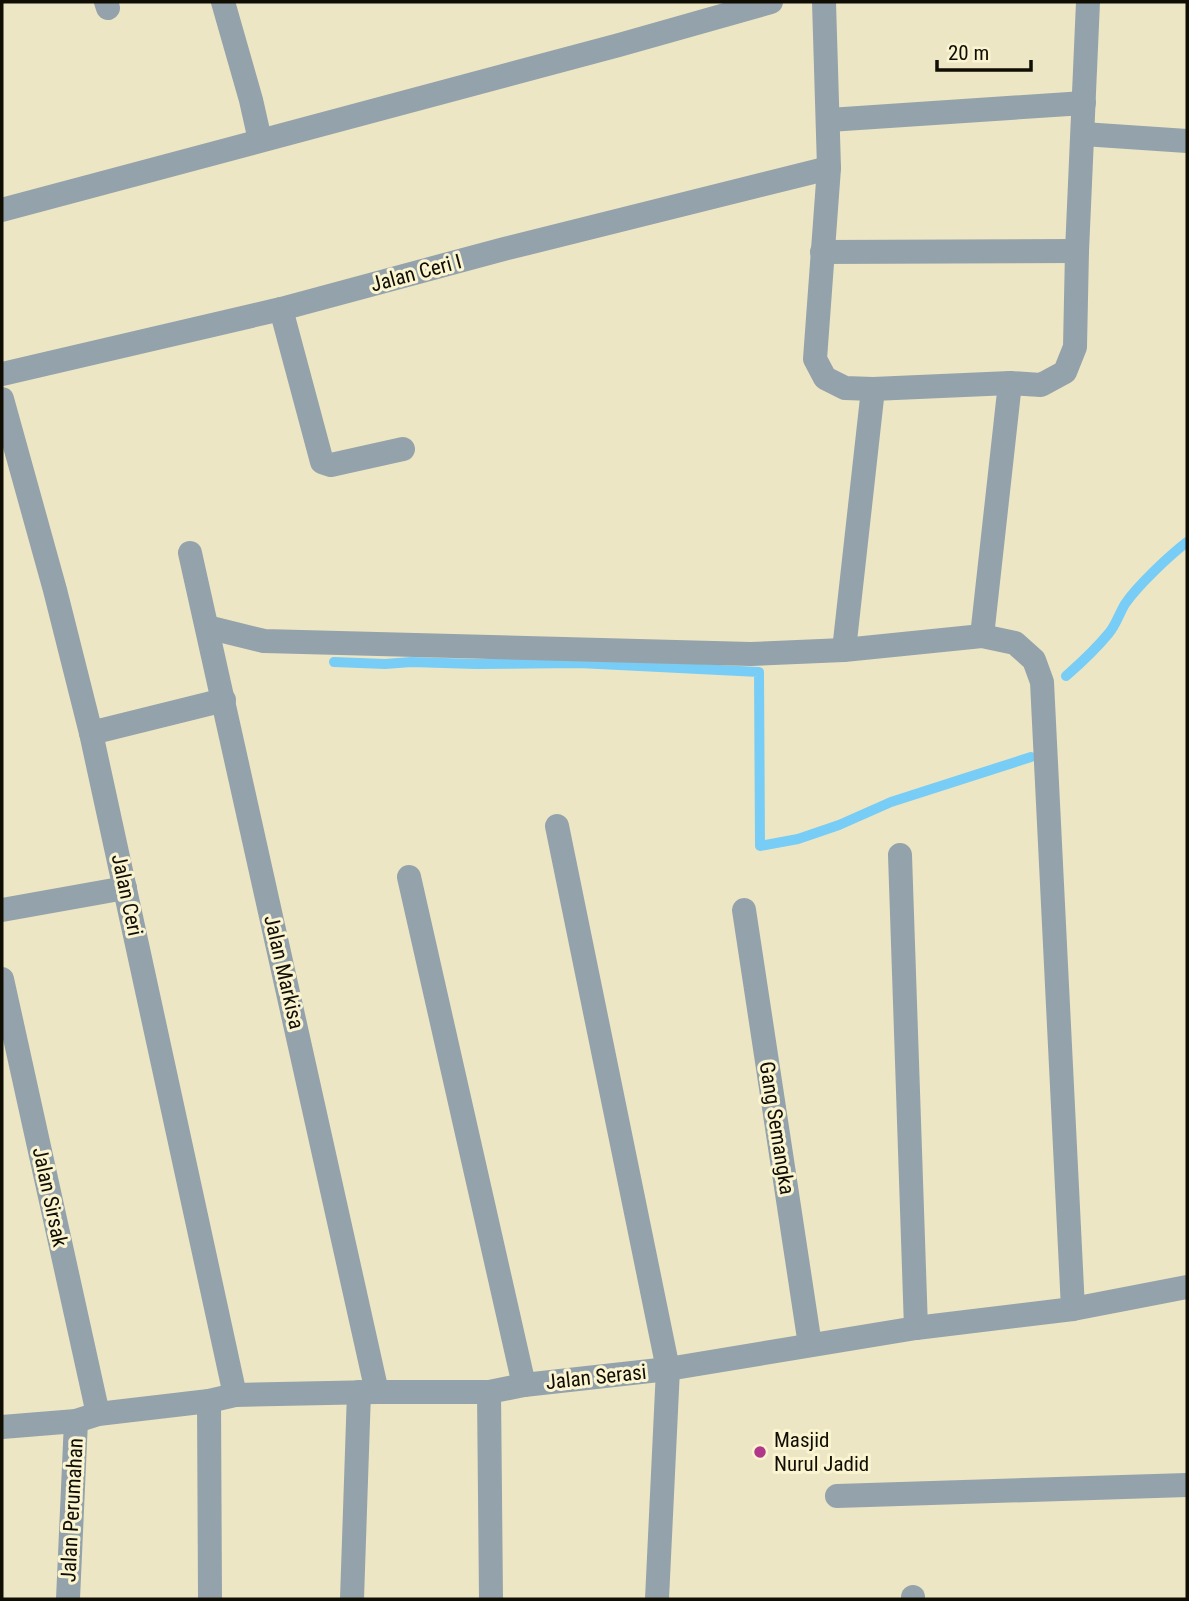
<svg xmlns="http://www.w3.org/2000/svg" width="1189" height="1601" viewBox="0 0 1189 1601" font-family="'Roboto Condensed',sans-serif">
  <style>
    .lines { fill: none; stroke-linecap: round; stroke-linejoin: round }
    .stream { stroke: #78cdf6; stroke-width: 10 }
    .minor { stroke: #94a3ab; stroke-width: 24 }
    .poi-dot { fill: #b1378a; stroke: #faf4d1; stroke-width: 2.5 }
    .labels { text-anchor: middle; dominant-baseline: central; stroke-width: 6; stroke-linejoin: round; paint-order: stroke }
    .street-label { font-size: 21px; fill: #100e03; stroke: #faf4d1 }
    .poi-label { font-size: 21px; fill: #100e03; stroke: #faf4d1; text-anchor: start }
  </style>
  <rect width="100%" height="100%" fill="#ede6c4"/>
  <g class="lines">
    <g class="stream">
      <path d="M 334,662 L 385,664 L 411,662 L 476,664 L 579,663 L 759,672 L 760,846 L 798,839 L 839,825 L 891,802 L 1031,757"/>
      <path d="M 1066,676 C 1082,662 1096,649 1109,633 C 1116,625 1119,614 1125,604 C 1138,585 1169,556 1187,542"/>
    </g>
    <g class="minor">
      <path d="M 106,2 L 108,8"/>
      <path d="M 223,2 L 251,100 L 260,140"/>
      <path d="M 824,2 L 829,168 L 815,359 L 825,378 L 845,388 L 873,389 L 1010,383 L 1041,385 L 1065,372 L 1075,347 L 1077,251 L 1088,2"/>
      <path d="M 829,120 L 1084,103"/>
      <path d="M 1083,134 L 1187,141"/>
      <path d="M 2,210 L 619,45 L 771,2"/>
      <path d="M 822,252 L 1077,251"/>
      <path d="M 281,309 L 322,462 L 331,465 L 403,449"/>
      <path d="M 2,374 L 281,309 L 504,249 L 829,168"/>
      <path d="M 2,399 L 55,590 L 91,733 L 235,1395"/>
      <path d="M 190,553 L 377,1392"/>
      <path d="M 207,627 L 264,641 L 751,654 L 844,650 L 982,636 L 1015,643 L 1034,660 L 1042,682 L 1073,1309"/>
      <path d="M 982,636 L 1010,383"/>
      <path d="M 844,650 L 873,389"/>
      <path d="M 91,733 L 224,700"/>
      <path d="M 557,826 L 668,1369 L 657,1599"/>
      <path d="M 900,855 L 916,1328"/>
      <path d="M 409,877 L 524,1385"/>
      <path d="M 2,910 L 125,888"/>
      <path d="M 744,910 L 810,1345"/>
      <path d="M 2,979 L 98,1414"/>
      <path d="M 489,1392 L 491,1599"/>
      <path d="M 209,1401 L 210,1599"/>
      <path d="M 2,1427 L 76,1421 L 98,1414 L 209,1401 L 235,1395 L 377,1392 L 489,1392 L 524,1385 L 668,1369 L 916,1328 L 1073,1309 L 1187,1287"/>
      <path d="M 837,1496 L 1187,1485"/>
      <path d="M 913,1597 L 913,1599"/>
      <path d="M 68,1599 L 76,1421"/>
      <path d="M 352,1599 L 359,1392"/>
    </g>
  </g>
  <circle class="poi-dot" cx="760" cy="1452" r="7"/>
  <g class="labels">
    <g class="street-label">
      <text transform="translate(416 273) rotate(-15)">Jalan Ceri I</text>
      <text transform="translate(127 895) rotate(78)">Jalan Ceri</text>
      <text transform="translate(284 972) rotate(77)">Jalan Markisa</text>
      <text transform="translate(777 1128) rotate(81)">Gang Semangka</text>
      <text transform="translate(50 1197) rotate(78)">Jalan Sirsak</text>
      <text transform="translate(596 1377) rotate(-6)">Jalan Serasi</text>
      <text transform="translate(72 1510) rotate(-87)">Jalan Perumahan</text>
    </g>
    <g class="poi-label">
      <text x="774" y="1440">Masjid<tspan x="774" dy="24">Nurul Jadid</tspan></text>
    </g>
  </g>
  <rect width="1189" height="1601" fill="none" stroke="#100e03" stroke-width="7"/>
  <path d="M937 60v10h94v-10" fill="none" stroke="#100e03" stroke-width="3.5"/>
  <text x="948" y="60" font-size="21" fill="#100e03" stroke="#faf4d1" stroke-width="5" paint-order="stroke">20 m</text>
</svg>
